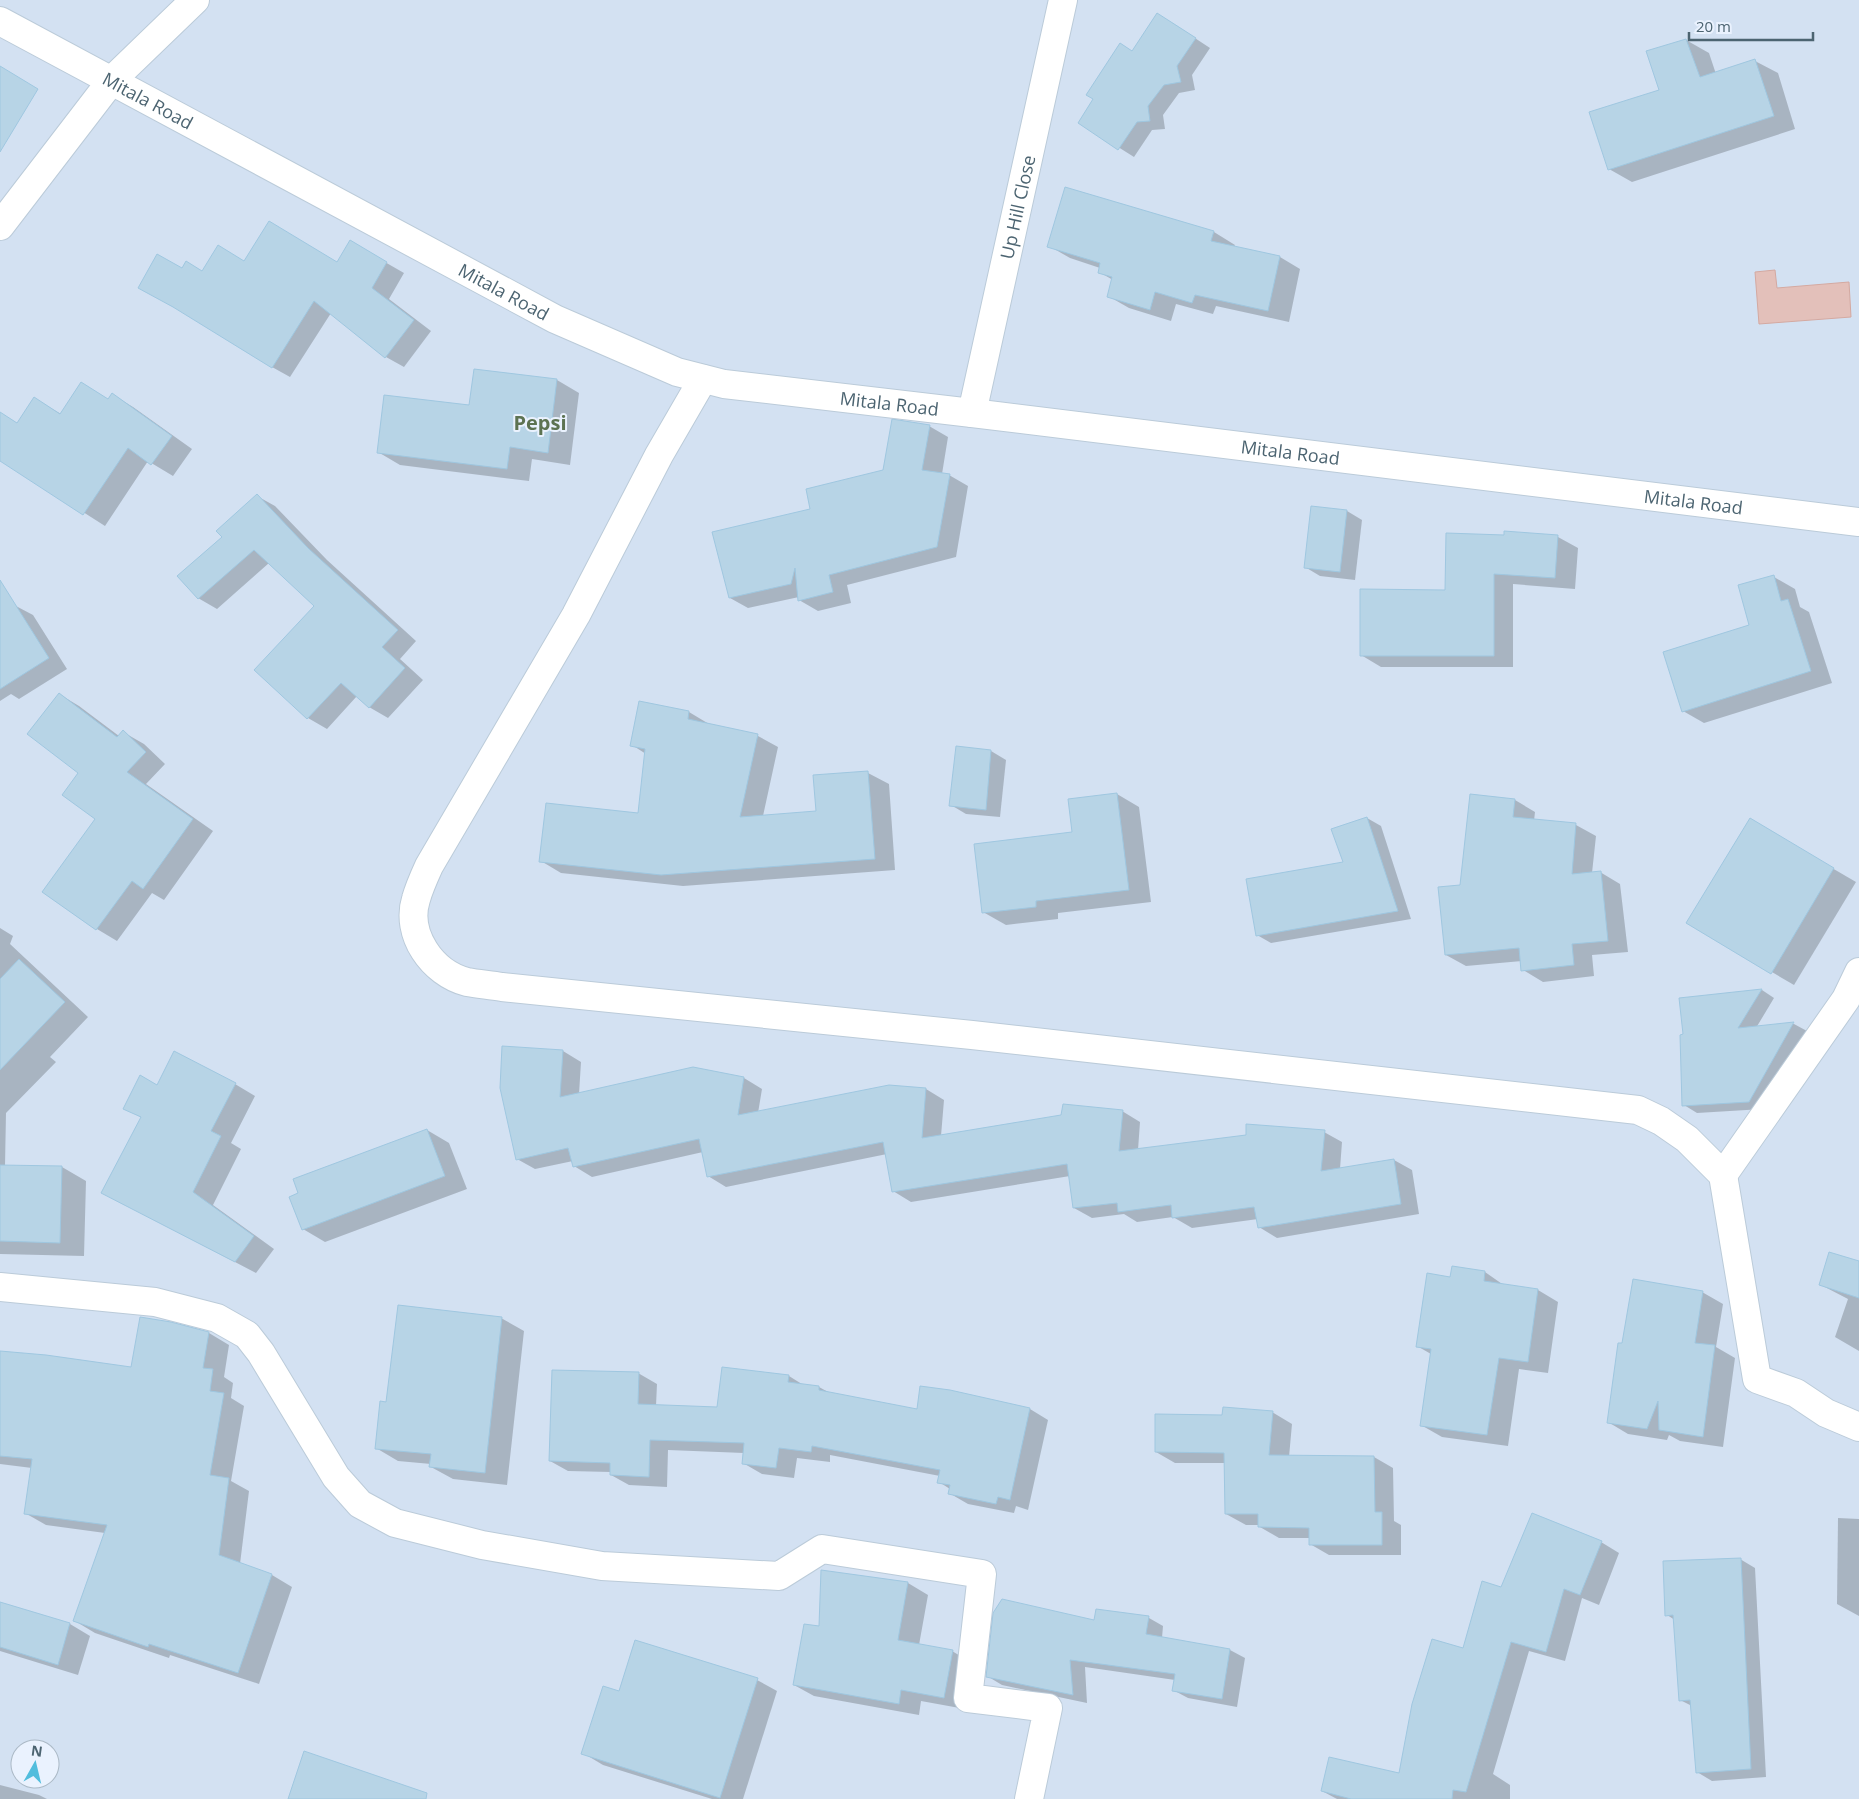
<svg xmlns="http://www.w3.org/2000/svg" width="1859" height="1799" viewBox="0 0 1859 1799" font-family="'Open Sans',sans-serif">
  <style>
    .residential { fill: #d3e1f2; fill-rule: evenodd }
    .water { fill: #e3c0ba; stroke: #d4a9a1 }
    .shadow { fill: #0003 }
    .building { fill: #b7d4e6; stroke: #9fc7e0 }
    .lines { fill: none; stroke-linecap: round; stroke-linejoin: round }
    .street-casing { stroke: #bbcbd9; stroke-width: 30 }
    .street { stroke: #fff; stroke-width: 28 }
    .labels { text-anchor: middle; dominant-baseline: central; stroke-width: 4; stroke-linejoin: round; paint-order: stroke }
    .street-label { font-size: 18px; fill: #4c6471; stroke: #eaf2fe }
    .quarter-label { font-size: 20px; font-weight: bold; fill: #5d7352; stroke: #eaf2fe }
  </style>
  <rect width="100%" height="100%" fill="#e4edfb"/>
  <path class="residential" d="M 0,0 L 1859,0 L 1859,1799 L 0,1799 ZM 20,1749 L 50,1749 L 50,1779 L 20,1779 Z"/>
  <path class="water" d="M 1775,270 L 1777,288 L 1849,282 L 1851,317 L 1759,324 L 1755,272 Z"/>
  <g class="shadow">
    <path d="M 1172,23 L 1210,48 L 1192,75 L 1195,90 L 1179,93 L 1163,115 L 1165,129 L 1152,130 L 1134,157 L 1080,123 Z"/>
    <path d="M 1686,40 L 1709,53 L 1716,74 L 1755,61 L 1778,73 L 1795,129 L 1632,182 L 1609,169 L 1661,90 Z"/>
    <path d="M 1066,189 L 1214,232 L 1235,245 L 1234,247 L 1280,257 L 1300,269 L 1289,322 L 1216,306 L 1213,314 L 1176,304 L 1171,321 L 1129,308 L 1108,296 L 1113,280 L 1099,272 L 1100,268 L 1070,258 L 1049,246 Z"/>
    <path d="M 350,242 L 404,273 L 389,299 L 431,331 L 404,367 L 386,357 L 331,313 L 290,377 L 272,367 L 182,269 L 203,273 L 245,262 L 338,264 Z"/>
    <path d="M 475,370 L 557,380 L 579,393 L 570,465 L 532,459 L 529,481 L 400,465 L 378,452 L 470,406 Z"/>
    <path d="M 113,395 L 133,407 L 192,449 L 173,476 L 148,461 L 105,526 L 0,459 L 0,413 L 18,424 L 35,399 L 61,414 L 109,400 Z"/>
    <path d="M 929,426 L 948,437 L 942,474 L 949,475 L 968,486 L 956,557 L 847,585 L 851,603 L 818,611 L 799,600 L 799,597 L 748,608 L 730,598 L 884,471 Z"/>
    <path d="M 257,496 L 275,506 L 327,560 L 416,641 L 400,659 L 423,680 L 388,718 L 369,707 L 357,696 L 327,729 L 308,718 L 256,670 L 315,606 L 269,563 L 217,609 L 198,598 L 223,537 Z"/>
    <path d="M 1312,507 L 1347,511 L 1362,520 L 1355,580 L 1320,576 L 1305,567 Z"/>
    <path d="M 1505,533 L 1558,537 L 1578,548 L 1575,589 L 1513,584 L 1513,667 L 1381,667 L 1361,655 L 1446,591 L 1505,537 Z"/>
    <path d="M 1774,577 L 1795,589 L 1800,607 L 1809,612 L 1832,683 L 1704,723 L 1683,711 L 1750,626 Z"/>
    <path d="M 14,605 L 33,615 L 67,669 L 19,699 L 11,694 L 0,701 L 0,614 Z"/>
    <path d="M 59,694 L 79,706 L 119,736 L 123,732 L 144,744 L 165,764 L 146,784 L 213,831 L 164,900 L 152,893 L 117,941 L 97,929 L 44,892 L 97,818 L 80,773 Z"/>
    <path d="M 689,712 L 709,724 L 758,736 L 778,747 L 763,816 L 818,813 L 868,773 L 889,784 L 895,870 L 683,886 L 561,873 L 541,861 L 639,814 L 646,754 L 632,745 Z"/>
    <path d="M 991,751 L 1006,760 L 1000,817 L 966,814 L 951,805 Z"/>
    <path d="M 1117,794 L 1139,807 L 1151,902 L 1058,913 L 1058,919 L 1006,925 L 983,912 Z"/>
    <path d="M 1515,800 L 1535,812 L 1534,821 L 1576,825 L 1596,836 L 1592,873 L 1600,872 L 1620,884 L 1628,952 L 1592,955 L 1594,976 L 1543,982 L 1523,970 L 1522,961 L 1466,966 L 1446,955 L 1461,886 Z"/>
    <path d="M 1367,818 L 1381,826 L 1411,919 L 1271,943 L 1257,935 L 1345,863 Z"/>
    <path d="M 1750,820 L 1856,882 L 1794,985 L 1688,923 Z"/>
    <path d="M 0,928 L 13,936 L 10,944 L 88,1017 L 50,1057 L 56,1062 L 6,1113 L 5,1166 L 62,1167 L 86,1181 L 84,1256 L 0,1254 Z"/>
    <path d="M 1762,990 L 1774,998 L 1756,1028 L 1794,1024 L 1807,1031 L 1763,1109 L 1697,1113 L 1684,1105 L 1684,1035 L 1680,999 Z"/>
    <path d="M 503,1048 L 563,1051 L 581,1062 L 579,1094 L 693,1068 L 744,1078 L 762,1089 L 758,1113 L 890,1086 L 926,1089 L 944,1100 L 941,1136 L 1122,1111 L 1140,1122 L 1138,1150 L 1324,1132 L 1342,1142 L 1340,1169 L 1394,1160 L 1412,1170 L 1419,1214 L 1277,1238 L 1259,1227 L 1258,1219 L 1192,1228 L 1173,1217 L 1137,1222 L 1124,1214 L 1092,1218 L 1074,1208 L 1070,1176 L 911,1202 L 893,1191 L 887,1154 L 726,1187 L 708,1176 L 703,1152 L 592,1177 L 574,1166 L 573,1161 L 535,1169 L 517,1159 Z"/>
    <path d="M 235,1084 L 255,1096 L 231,1143 L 241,1149 L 213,1205 L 274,1249 L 256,1273 L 103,1193 L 142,1118 L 125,1108 L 158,1086 Z"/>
    <path d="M 427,1130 L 449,1143 L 467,1189 L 325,1242 L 303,1229 Z"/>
    <path d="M 1859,1263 L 1859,1351 L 1835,1337 L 1848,1299 L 1821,1285 Z"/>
    <path d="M 1453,1268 L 1485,1272 L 1505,1286 L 1538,1290 L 1558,1302 L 1548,1373 L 1519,1369 L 1508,1446 L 1442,1437 L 1421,1425 L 1431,1354 L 1417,1346 L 1451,1278 Z"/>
    <path d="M 1702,1292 L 1723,1304 L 1716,1347 L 1735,1358 L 1723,1447 L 1680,1441 L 1669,1435 L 1667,1440 L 1628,1434 L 1608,1422 L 1623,1345 Z"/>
    <path d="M 501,1318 L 524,1331 L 507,1485 L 453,1479 L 431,1467 L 431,1464 L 398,1461 L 376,1448 L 388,1404 Z"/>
    <path d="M 170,1323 L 209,1333 L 229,1345 L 224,1377 L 233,1383 L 231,1398 L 244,1406 L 231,1481 L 249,1491 L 240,1564 L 272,1575 L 292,1587 L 259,1684 L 170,1655 L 169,1658 L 95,1633 L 75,1621 L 105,1533 L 46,1525 L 25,1513 L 32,1468 L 0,1464 L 0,1352 L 132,1368 Z"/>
    <path d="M 638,1373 L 657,1384 L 656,1406 L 718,1408 L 789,1376 L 805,1386 L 819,1387 L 830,1393 L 918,1410 L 1030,1409 L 1048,1420 L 1028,1510 L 1016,1506 L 1014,1513 L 968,1504 L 949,1493 L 950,1489 L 939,1482 L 940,1476 L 830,1455 L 830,1462 L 797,1458 L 794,1478 L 762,1474 L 743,1463 L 744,1453 L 668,1450 L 667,1487 L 629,1485 L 611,1475 L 611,1472 L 568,1471 L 550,1461 Z"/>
    <path d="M 1272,1412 L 1292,1424 L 1289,1457 L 1374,1457 L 1393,1468 L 1394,1521 L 1401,1525 L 1401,1555 L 1329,1555 L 1310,1544 L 1310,1538 L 1279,1538 L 1260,1527 L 1260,1525 L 1246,1525 L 1226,1514 L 1226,1463 L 1175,1463 L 1156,1452 L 1223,1416 Z"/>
    <path d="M 1838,1518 L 1859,1519 L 1859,1616 L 1837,1604 Z"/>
    <path d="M 1601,1542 L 1619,1553 L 1599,1605 L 1582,1598 L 1565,1661 L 1529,1651 L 1493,1774 L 1510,1785 L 1510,1799 L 1337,1799 L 1322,1791 L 1400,1774 L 1464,1650 L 1502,1588 Z"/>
    <path d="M 1740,1559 L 1755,1568 L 1766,1777 L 1712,1781 L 1697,1772 L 1692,1706 L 1680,1700 L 1675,1620 L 1667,1615 Z"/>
    <path d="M 908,1583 L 928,1595 L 919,1645 L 952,1651 L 972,1663 L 965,1709 L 921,1701 L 919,1715 L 814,1696 L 794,1685 L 820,1628 Z"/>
    <path d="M 0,1603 L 70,1624 L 90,1636 L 78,1675 L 0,1651 Z"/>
    <path d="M 1149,1618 L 1163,1626 L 1162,1638 L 1230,1650 L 1245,1658 L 1237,1707 L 1188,1698 L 1173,1690 L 1175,1680 L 1085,1667 L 1087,1703 L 1002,1685 L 987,1676 L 1096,1622 Z"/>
    <path d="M 757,1680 L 777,1691 L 743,1799 L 712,1799 L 603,1765 L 583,1753 L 620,1693 Z"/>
    <path d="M 0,1785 L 39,1795 L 47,1799 L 0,1799 Z"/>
  </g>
  <g class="building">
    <path d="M 1157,13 L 1196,38 L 1177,66 L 1181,82 L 1164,85 L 1148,106 L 1150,121 L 1137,122 L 1118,150 L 1078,123 L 1093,99 L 1086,95 L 1120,43 L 1132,51 Z"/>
    <path d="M 1686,39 L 1700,77 L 1755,59 L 1774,116 L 1608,170 L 1589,112 L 1659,90 L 1646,51 Z"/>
    <path d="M 0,66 L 38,89 L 0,152 Z"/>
    <path d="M 1065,187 L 1214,231 L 1211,241 L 1280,256 L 1268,311 L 1195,295 L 1192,303 L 1155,292 L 1150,310 L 1107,297 L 1112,277 L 1098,273 L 1100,263 L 1047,247 Z"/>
    <path d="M 269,221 L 337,262 L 350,240 L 387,262 L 372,288 L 414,320 L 385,358 L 314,301 L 272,368 L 173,307 L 138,288 L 157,254 L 182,268 L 186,261 L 202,271 L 218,245 L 244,261 Z"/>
    <path d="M 474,369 L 557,379 L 548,453 L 510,447 L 507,469 L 377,453 L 384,395 L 469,405 Z"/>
    <path d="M 81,382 L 108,399 L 112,393 L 172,436 L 151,465 L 128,448 L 83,515 L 0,461 L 0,412 L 17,423 L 34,397 L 60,414 Z"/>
    <path d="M 892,419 L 930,425 L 922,470 L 950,474 L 937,547 L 829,575 L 833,592 L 798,601 L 795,568 L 791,584 L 729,598 L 712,532 L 810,509 L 806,489 L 883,470 Z"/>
    <path d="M 257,494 L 308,548 L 398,630 L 382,647 L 405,668 L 369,708 L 341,683 L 307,719 L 254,670 L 314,606 L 254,550 L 198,599 L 177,576 L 222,537 L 216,531 Z"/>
    <path d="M 1311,506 L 1347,510 L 1340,572 L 1304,568 Z"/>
    <path d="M 1504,531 L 1558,535 L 1555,578 L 1494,574 L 1494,656 L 1360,656 L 1360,589 L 1445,590 L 1446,533 L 1504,535 Z"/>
    <path d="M 1774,575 L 1781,601 L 1788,599 L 1811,671 L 1682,712 L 1663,652 L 1749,625 L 1738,585 Z"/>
    <path d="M 0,580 L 49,658 L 0,689 Z"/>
    <path d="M 59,693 L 117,737 L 123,730 L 146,752 L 127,772 L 193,819 L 143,889 L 132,881 L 96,930 L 42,892 L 95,819 L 62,795 L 78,773 L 27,734 Z"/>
    <path d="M 639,701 L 689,711 L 688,719 L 758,734 L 740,817 L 816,811 L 813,775 L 868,771 L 875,859 L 661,875 L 539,862 L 546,803 L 638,813 L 645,749 L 630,746 Z"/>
    <path d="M 956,746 L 991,750 L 986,810 L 949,806 Z"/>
    <path d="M 1117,793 L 1129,890 L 1036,901 L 1036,907 L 982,913 L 974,844 L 1072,832 L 1068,799 Z"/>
    <path d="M 1470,794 L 1515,799 L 1513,817 L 1576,823 L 1572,874 L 1601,871 L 1608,941 L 1572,944 L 1574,965 L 1521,971 L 1519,948 L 1445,955 L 1438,887 L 1460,885 Z"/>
    <path d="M 1367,817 L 1398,911 L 1256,936 L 1246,879 L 1343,862 L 1331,829 Z"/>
    <path d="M 1750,818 L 1834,868 L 1771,974 L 1686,923 Z"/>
    <path d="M 19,959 L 65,1002 L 0,1070 L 0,979 Z"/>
    <path d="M 1762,989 L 1738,1028 L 1794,1022 L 1749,1102 L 1682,1106 L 1680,1035 L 1683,1034 L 1679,998 Z"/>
    <path d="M 502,1046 L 563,1050 L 560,1097 L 693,1067 L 744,1077 L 738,1115 L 889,1085 L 926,1088 L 922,1138 L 1061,1115 L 1063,1104 L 1123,1110 L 1119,1151 L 1246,1135 L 1246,1124 L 1325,1130 L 1321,1171 L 1394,1159 L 1401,1204 L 1258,1228 L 1254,1207 L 1172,1218 L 1171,1205 L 1118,1212 L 1117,1203 L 1073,1208 L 1067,1164 L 892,1192 L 883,1142 L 707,1177 L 699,1139 L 573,1167 L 568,1148 L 516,1160 L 500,1088 Z"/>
    <path d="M 174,1051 L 236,1083 L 211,1131 L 221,1136 L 193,1192 L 254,1236 L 235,1262 L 101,1193 L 141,1117 L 123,1109 L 140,1075 L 157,1085 Z"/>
    <path d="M 427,1129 L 445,1176 L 302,1230 L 289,1197 L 298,1193 L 293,1179 Z"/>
    <path d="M 0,1165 L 62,1166 L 60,1243 L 0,1241 Z"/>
    <path d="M 1829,1252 L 1859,1261 L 1859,1298 L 1819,1285 Z"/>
    <path d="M 1452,1266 L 1485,1271 L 1484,1281 L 1538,1289 L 1528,1362 L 1499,1358 L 1487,1435 L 1420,1426 L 1431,1349 L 1416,1347 L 1427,1273 L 1450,1277 Z"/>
    <path d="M 1633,1279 L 1703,1291 L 1695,1343 L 1715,1345 L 1703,1437 L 1659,1430 L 1658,1401 L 1647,1429 L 1607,1423 L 1618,1343 L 1622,1343 Z"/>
    <path d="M 398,1305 L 502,1317 L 485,1473 L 429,1467 L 431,1454 L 375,1449 L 380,1401 L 386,1402 Z"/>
    <path d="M 140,1317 L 171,1322 L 209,1332 L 203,1368 L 213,1369 L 210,1391 L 224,1393 L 210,1475 L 229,1478 L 219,1555 L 272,1574 L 238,1673 L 149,1644 L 148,1647 L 73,1621 L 107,1525 L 24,1514 L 32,1459 L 0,1456 L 0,1351 L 46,1355 L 131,1367 Z"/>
    <path d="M 722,1367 L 789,1375 L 788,1382 L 819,1386 L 819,1390 L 917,1409 L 920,1386 L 950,1390 L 1030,1408 L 1010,1500 L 998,1497 L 996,1504 L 948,1494 L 950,1485 L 937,1483 L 940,1470 L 812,1446 L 811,1452 L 779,1448 L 776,1468 L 742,1464 L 744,1443 L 650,1440 L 649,1477 L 610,1475 L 610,1463 L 549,1461 L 552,1370 L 639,1372 L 638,1404 L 717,1407 Z"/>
    <path d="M 1223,1407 L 1273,1411 L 1269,1455 L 1374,1456 L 1375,1512 L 1382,1512 L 1382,1545 L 1309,1545 L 1309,1528 L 1258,1527 L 1258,1514 L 1225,1514 L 1224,1453 L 1155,1452 L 1155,1414 L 1222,1415 Z"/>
    <path d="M 1532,1513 L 1602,1541 L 1580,1595 L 1564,1589 L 1546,1652 L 1511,1642 L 1466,1792 L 1453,1790 L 1452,1799 L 1351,1799 L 1321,1791 L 1329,1757 L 1399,1773 L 1412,1704 L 1432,1639 L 1463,1648 L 1482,1581 L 1501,1587 Z"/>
    <path d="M 1741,1558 L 1751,1769 L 1696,1773 L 1690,1700 L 1679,1701 L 1673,1615 L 1665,1616 L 1663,1561 Z"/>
    <path d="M 821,1570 L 908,1582 L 898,1640 L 953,1650 L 944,1698 L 901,1690 L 899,1704 L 793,1685 L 804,1624 L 819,1626 Z"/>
    <path d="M 1002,1599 L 1094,1620 L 1096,1609 L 1149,1616 L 1146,1634 L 1230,1649 L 1222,1699 L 1172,1691 L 1175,1674 L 1070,1660 L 1073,1695 L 986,1677 L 993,1613 Z"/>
    <path d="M 0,1602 L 70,1623 L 58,1665 L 0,1647 Z"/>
    <path d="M 635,1640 L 758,1678 L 720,1798 L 581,1754 L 603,1686 L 619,1691 Z"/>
    <path d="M 304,1751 L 427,1793 L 426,1799 L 288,1799 Z"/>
  </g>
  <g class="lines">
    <g class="street-casing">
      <g id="street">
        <path id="s1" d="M 0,21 L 555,319 L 677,372 L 724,384 L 972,413 L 1859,522"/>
        <path d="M 0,226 L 112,80 L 195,0"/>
        <path d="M 703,379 L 659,455 L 576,615 L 429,866 C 424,877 419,888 416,899 C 405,934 432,973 467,982 C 478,984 490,985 502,987 L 972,1035 L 1638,1110 L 1661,1121 L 1687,1139 L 1723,1175 L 1757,1379 L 1796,1393 L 1826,1413 L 1859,1427"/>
        <path id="s2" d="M 972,413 L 1063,0"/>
        <path d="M 1723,1175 L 1846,999 L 1859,972"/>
        <path d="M 0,1287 L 155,1302 L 217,1318 L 247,1335 L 261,1353 L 336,1477 L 360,1504 L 395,1523 L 482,1545 L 602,1566 L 779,1576 L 822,1549 L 982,1574 L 968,1698 L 1048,1708 L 1029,1799"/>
      </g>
    </g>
    <use href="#street" class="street"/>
  </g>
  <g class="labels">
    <g class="street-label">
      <text stroke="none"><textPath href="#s1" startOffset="168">Mitala Road</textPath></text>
      <text stroke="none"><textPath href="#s2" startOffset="211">Up Hill Close</textPath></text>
      <text stroke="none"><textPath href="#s1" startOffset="572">Mitala Road</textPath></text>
      <text stroke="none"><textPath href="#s1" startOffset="978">Mitala Road</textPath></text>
      <text stroke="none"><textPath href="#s1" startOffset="1382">Mitala Road</textPath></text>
      <text stroke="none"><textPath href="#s1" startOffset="1788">Mitala Road</textPath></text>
    </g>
    <g class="quarter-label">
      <text x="540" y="422">Pepsi</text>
    </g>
  </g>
  <g transform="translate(35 1764) rotate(8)"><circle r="24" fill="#eaf2fe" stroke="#abb9c6"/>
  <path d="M0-4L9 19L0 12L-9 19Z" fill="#51bddd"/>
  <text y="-8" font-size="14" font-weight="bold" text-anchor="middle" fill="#4c6471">N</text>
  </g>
  <path d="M1689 32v8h124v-8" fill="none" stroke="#4c6471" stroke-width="2.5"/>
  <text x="1696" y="32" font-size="15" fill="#4c6471" stroke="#eaf2fe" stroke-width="4" paint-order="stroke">20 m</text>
</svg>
